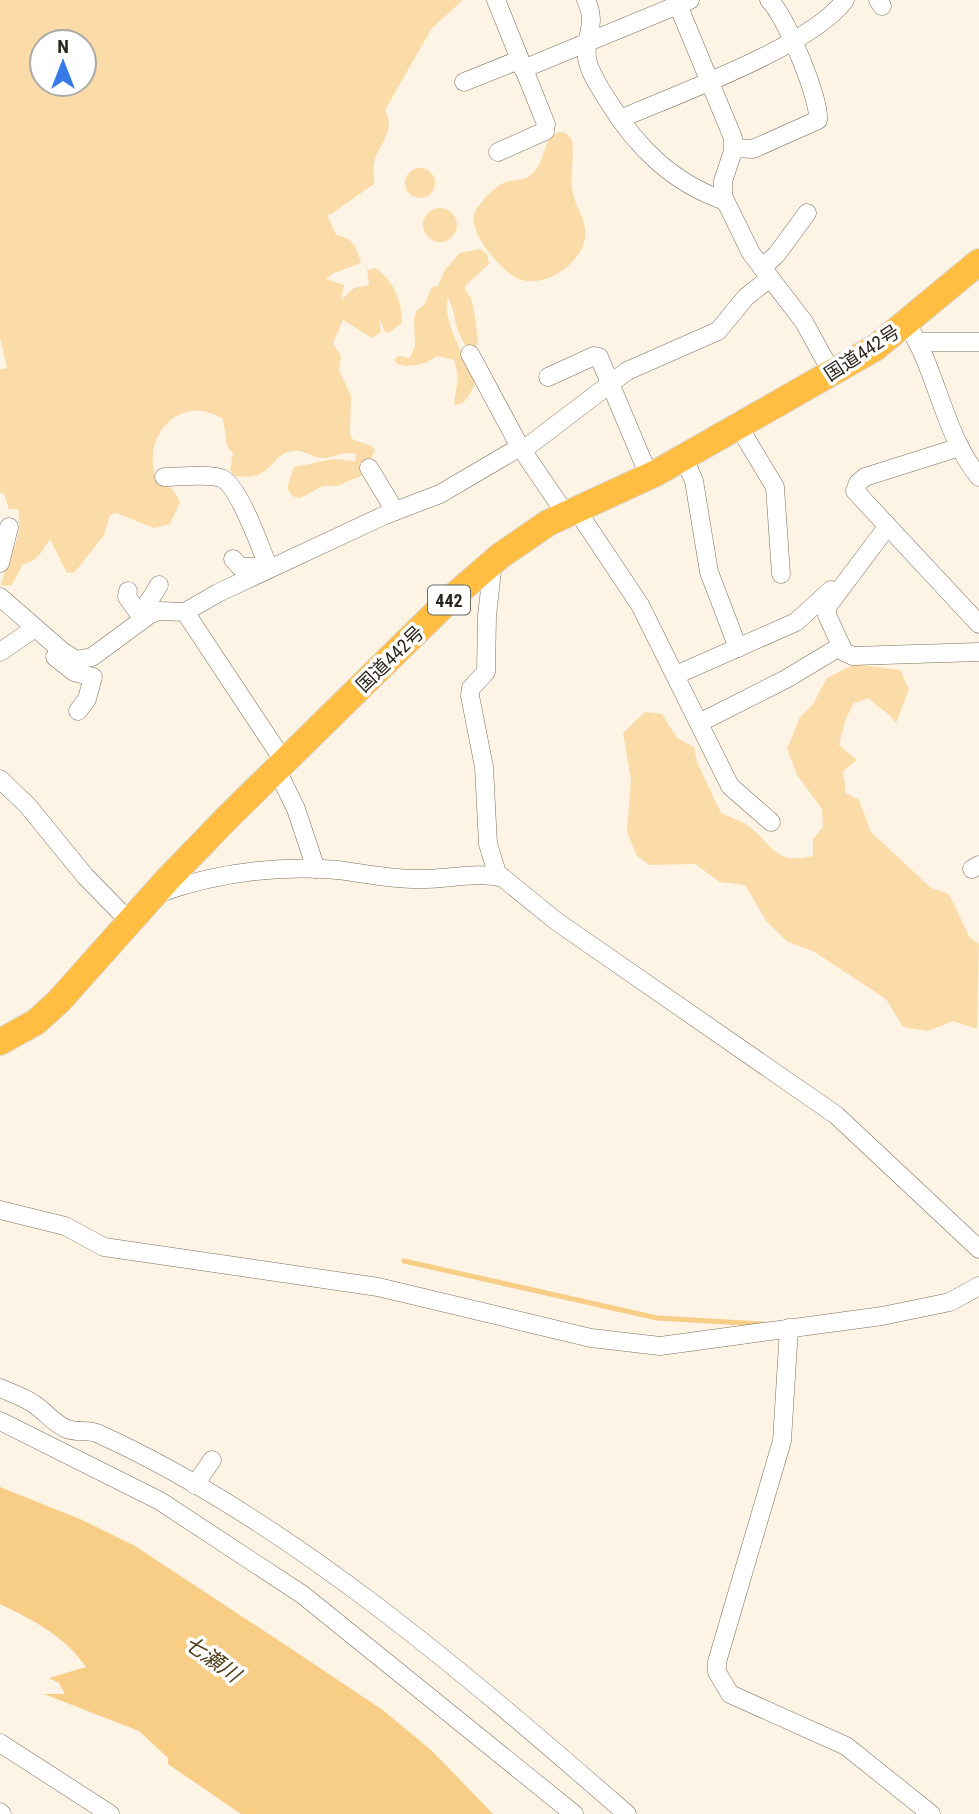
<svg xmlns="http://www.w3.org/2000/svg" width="979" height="1814" viewBox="0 0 979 1814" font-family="'Roboto Condensed','Noto Sans JP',sans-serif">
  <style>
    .green { fill: #fbdca8; fill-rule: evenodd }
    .water { fill: #f8cd86 }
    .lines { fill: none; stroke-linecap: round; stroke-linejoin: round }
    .stream { stroke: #f8cd86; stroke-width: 5 }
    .minor-casing { stroke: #7b6f5a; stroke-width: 19 }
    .highway-casing { stroke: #d9d8d6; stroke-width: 28 }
    .minor { stroke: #fff; stroke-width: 18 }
    .highway { stroke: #ffbe41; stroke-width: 26 }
    .labels { text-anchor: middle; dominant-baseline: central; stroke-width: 7; stroke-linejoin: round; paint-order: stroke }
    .shield { fill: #fff; stroke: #6b6862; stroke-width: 2 }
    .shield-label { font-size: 18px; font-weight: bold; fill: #2c271e }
    .street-label { font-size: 19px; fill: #2c271e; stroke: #fff }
    .water-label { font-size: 21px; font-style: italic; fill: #513c15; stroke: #fff }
  </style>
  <rect width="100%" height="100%" fill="#fdf4e6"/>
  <g class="green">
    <path d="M 0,0 L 463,0 L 432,28 L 385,110 C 395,129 383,140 376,156 C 372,164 374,176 374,184 L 331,214 L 327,214 L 336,235 C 354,238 356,247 361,263 L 334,273 L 326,279 L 344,285 L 341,300 L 354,288 L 369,285 L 367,270 L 376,268 C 394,282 402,301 402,323 L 388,333 L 385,332 L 379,318 L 381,332 L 372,338 L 343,320 L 333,343 L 341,356 L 339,370 L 351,396 L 350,434 L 352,439 L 371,446 L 375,450 L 363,475 L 337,486 L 323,486 L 300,498 L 292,496 L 287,488 L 294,467 L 334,459 L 355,461 L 356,454 C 344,450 335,458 323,458 C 313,458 302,448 291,451 C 268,456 275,481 235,476 L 230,470 L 233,454 L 227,446 L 223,419 C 179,391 138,439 158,483 L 173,489 L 180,502 L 170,524 L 154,528 L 116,513 L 110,515 L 104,535 L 75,572 L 67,573 L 50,539 C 43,550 36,563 23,564 L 12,585 L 1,586 C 7,558 24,539 18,509 L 9,509 L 4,494 L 0,492 L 0,369 L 7,368 L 0,338 ZM 42,42 L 84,42 L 84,84 L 42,84 Z"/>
    <path d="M 558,132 L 566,133 L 572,140 C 575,158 569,175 573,193 C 576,209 588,222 585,239 C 580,264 545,289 519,279 C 502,273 466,230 475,212 C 479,203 496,185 506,182 C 517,179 526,182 535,171 C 546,158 542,141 558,132 Z"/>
    <circle cx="420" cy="183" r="15"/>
    <circle cx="440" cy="225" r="17"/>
    <path d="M 480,249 L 487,254 L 489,264 L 465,286 C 465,295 470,293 472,301 C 474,307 478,338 478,344 L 470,351 C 451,327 459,321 448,297 C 441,320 466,358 475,383 C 470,393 467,405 454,405 L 458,376 L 454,360 L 437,356 C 425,365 412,368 397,364 L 395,360 L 398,356 L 410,358 L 415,346 L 414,318 L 417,310 L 425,304 L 432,287 L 438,286 L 445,270 L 460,253 Z"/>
    <path d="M 855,664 L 900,670 L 909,689 L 896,723 C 885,708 878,709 869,698 L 854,703 L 846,718 L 839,745 L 857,760 L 843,771 L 846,793 L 859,800 L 871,832 L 931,888 L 949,894 L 970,938 L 979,944 L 977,1029 L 953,1021 L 928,1031 L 903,1027 L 886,999 L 813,951 L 788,942 L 767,922 L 745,885 L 720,882 L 695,864 L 650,865 L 637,856 L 627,832 L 631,780 L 623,733 L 645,712 L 662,714 L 677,738 L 694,747 L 697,762 L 721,813 C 729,817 739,820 747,825 C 774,845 773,865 813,856 L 813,839 L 823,827 L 822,809 L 797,775 L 787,749 L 800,717 L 813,704 L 827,678 Z"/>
  </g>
  <path class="water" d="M 0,1487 L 80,1519 L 135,1546 L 299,1654 L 384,1711 L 432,1751 L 493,1814 L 241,1814 L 168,1764 L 168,1758 L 139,1731 L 44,1694 L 65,1694 L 59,1683 L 49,1678 L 86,1667 C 65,1636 33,1620 0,1604 Z"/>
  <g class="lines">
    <path class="stream" d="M 404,1261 L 657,1318 L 762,1324"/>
    <g class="minor-casing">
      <g id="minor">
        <path d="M 496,0 L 546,124 L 545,131 L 498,152"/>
        <path d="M 586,0 C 598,25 584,36 587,58 C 589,73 601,89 608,101 C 637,148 673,183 725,201"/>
        <path d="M 878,0 L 882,6"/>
        <path d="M 678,5 L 733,138 L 733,151 L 723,181 L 723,196 L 751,253 L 804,322 L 832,373"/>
        <path d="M 523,69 L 690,0"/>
        <path d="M 464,82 L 519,60"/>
        <path d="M 620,119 C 675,95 812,46 845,0"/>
        <path d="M 734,148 L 753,149 L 818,120 C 820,99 785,14 769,0"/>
        <path d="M 762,268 L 777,254 L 807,213"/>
        <path d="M 907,324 C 938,372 943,433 979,477"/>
        <path d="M 918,342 L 979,342"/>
        <path d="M 470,354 L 520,447 L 565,513"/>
        <path d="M 548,377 L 594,356 L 599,357 L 649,476"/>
        <path d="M 739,427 L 775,487 L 781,574"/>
        <path d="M 960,447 L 865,477 L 858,483 L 855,491 L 979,624"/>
        <path d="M 523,450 L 627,371 L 718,331 L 746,297 L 770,278"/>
        <path d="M 684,458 L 694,481 L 709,572 L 738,648"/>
        <path d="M 369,468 L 395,511"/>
        <path d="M 164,477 C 177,477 212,473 223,479 C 241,490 260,547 268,566"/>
        <path d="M 576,509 L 640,605 L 730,786 L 771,822"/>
        <path d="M 887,527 L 827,607 L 827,615 L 844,652 L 853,656 L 979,652"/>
        <path d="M 233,559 L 240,567 L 271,567"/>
        <path d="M 493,562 L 487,616 L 486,672 L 471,688 L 470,696 L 484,767 L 488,844 L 497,873 L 556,921 L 836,1115 L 979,1249"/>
        <path d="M 0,563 L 9,527"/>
        <path d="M 128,591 L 127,597 L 142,618"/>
        <path d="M 0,597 L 62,651 L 76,660 L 92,657 L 149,615 L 159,611 L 185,612 L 285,763"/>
        <path d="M 185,612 L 218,593 L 385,515 L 440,494 L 520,447"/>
        <path d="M 141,614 L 159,585"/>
        <path d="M 0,652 L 35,628"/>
        <path d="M 55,657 L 74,672 L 93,677 L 87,699 L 78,711"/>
        <path d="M 676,675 L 796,622 L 831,590"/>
        <path d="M 699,723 L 786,679 L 841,646"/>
        <path d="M 277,770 L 296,809 L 316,869"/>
        <path d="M 0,779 L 28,806 L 85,876 L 130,922"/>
        <path d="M 972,869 L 979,865"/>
        <path d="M 157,894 C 215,873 275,865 337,870 C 363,873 390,879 417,879 C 445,880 476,871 503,878"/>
        <path d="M 0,1210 L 65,1226 L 104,1247 L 378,1287 L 591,1338 L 660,1346 L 882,1316 L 950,1302 L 979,1286"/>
        <path d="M 789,1328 L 782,1441 L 717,1662 L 717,1672 L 730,1694 L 846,1746 L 931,1814"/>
        <path d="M 0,1388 C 11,1393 24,1397 34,1404 C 46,1412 53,1423 67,1429 C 78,1433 88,1429 99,1434 C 290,1521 469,1677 627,1814"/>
        <path d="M 0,1421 L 160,1501 L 303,1595 L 574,1814"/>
        <path d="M 195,1485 L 212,1460"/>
        <path d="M 0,1743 L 110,1814"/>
        <path d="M 0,1812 L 2,1814"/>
      </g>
    </g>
    <g class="highway-casing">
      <path id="highway" d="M 0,1042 L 36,1022 L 59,1001 L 167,880 L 229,816 L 449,600 L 500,556 L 548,523 L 656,473 L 875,348 L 979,262"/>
    </g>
    <use href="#minor" class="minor"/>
    <use href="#highway" class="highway"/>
  </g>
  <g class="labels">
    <rect class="shield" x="428" y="585.5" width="42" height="29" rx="5"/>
    <g class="shield-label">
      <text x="449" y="600">442</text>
    </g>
    <g class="street-label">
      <text transform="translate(862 353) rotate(-33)">国道442号</text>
      <text transform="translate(390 659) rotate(-44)">国道442号</text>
    </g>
    <g class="water-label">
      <text transform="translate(212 1659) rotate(36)">七瀬川</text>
    </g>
  </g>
  <g transform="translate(63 63)"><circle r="33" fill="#ffffff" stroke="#aba9a5" stroke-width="2"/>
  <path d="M0-5L12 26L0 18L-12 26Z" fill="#357ae7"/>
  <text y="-10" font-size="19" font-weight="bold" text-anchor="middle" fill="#2c271e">N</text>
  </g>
</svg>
